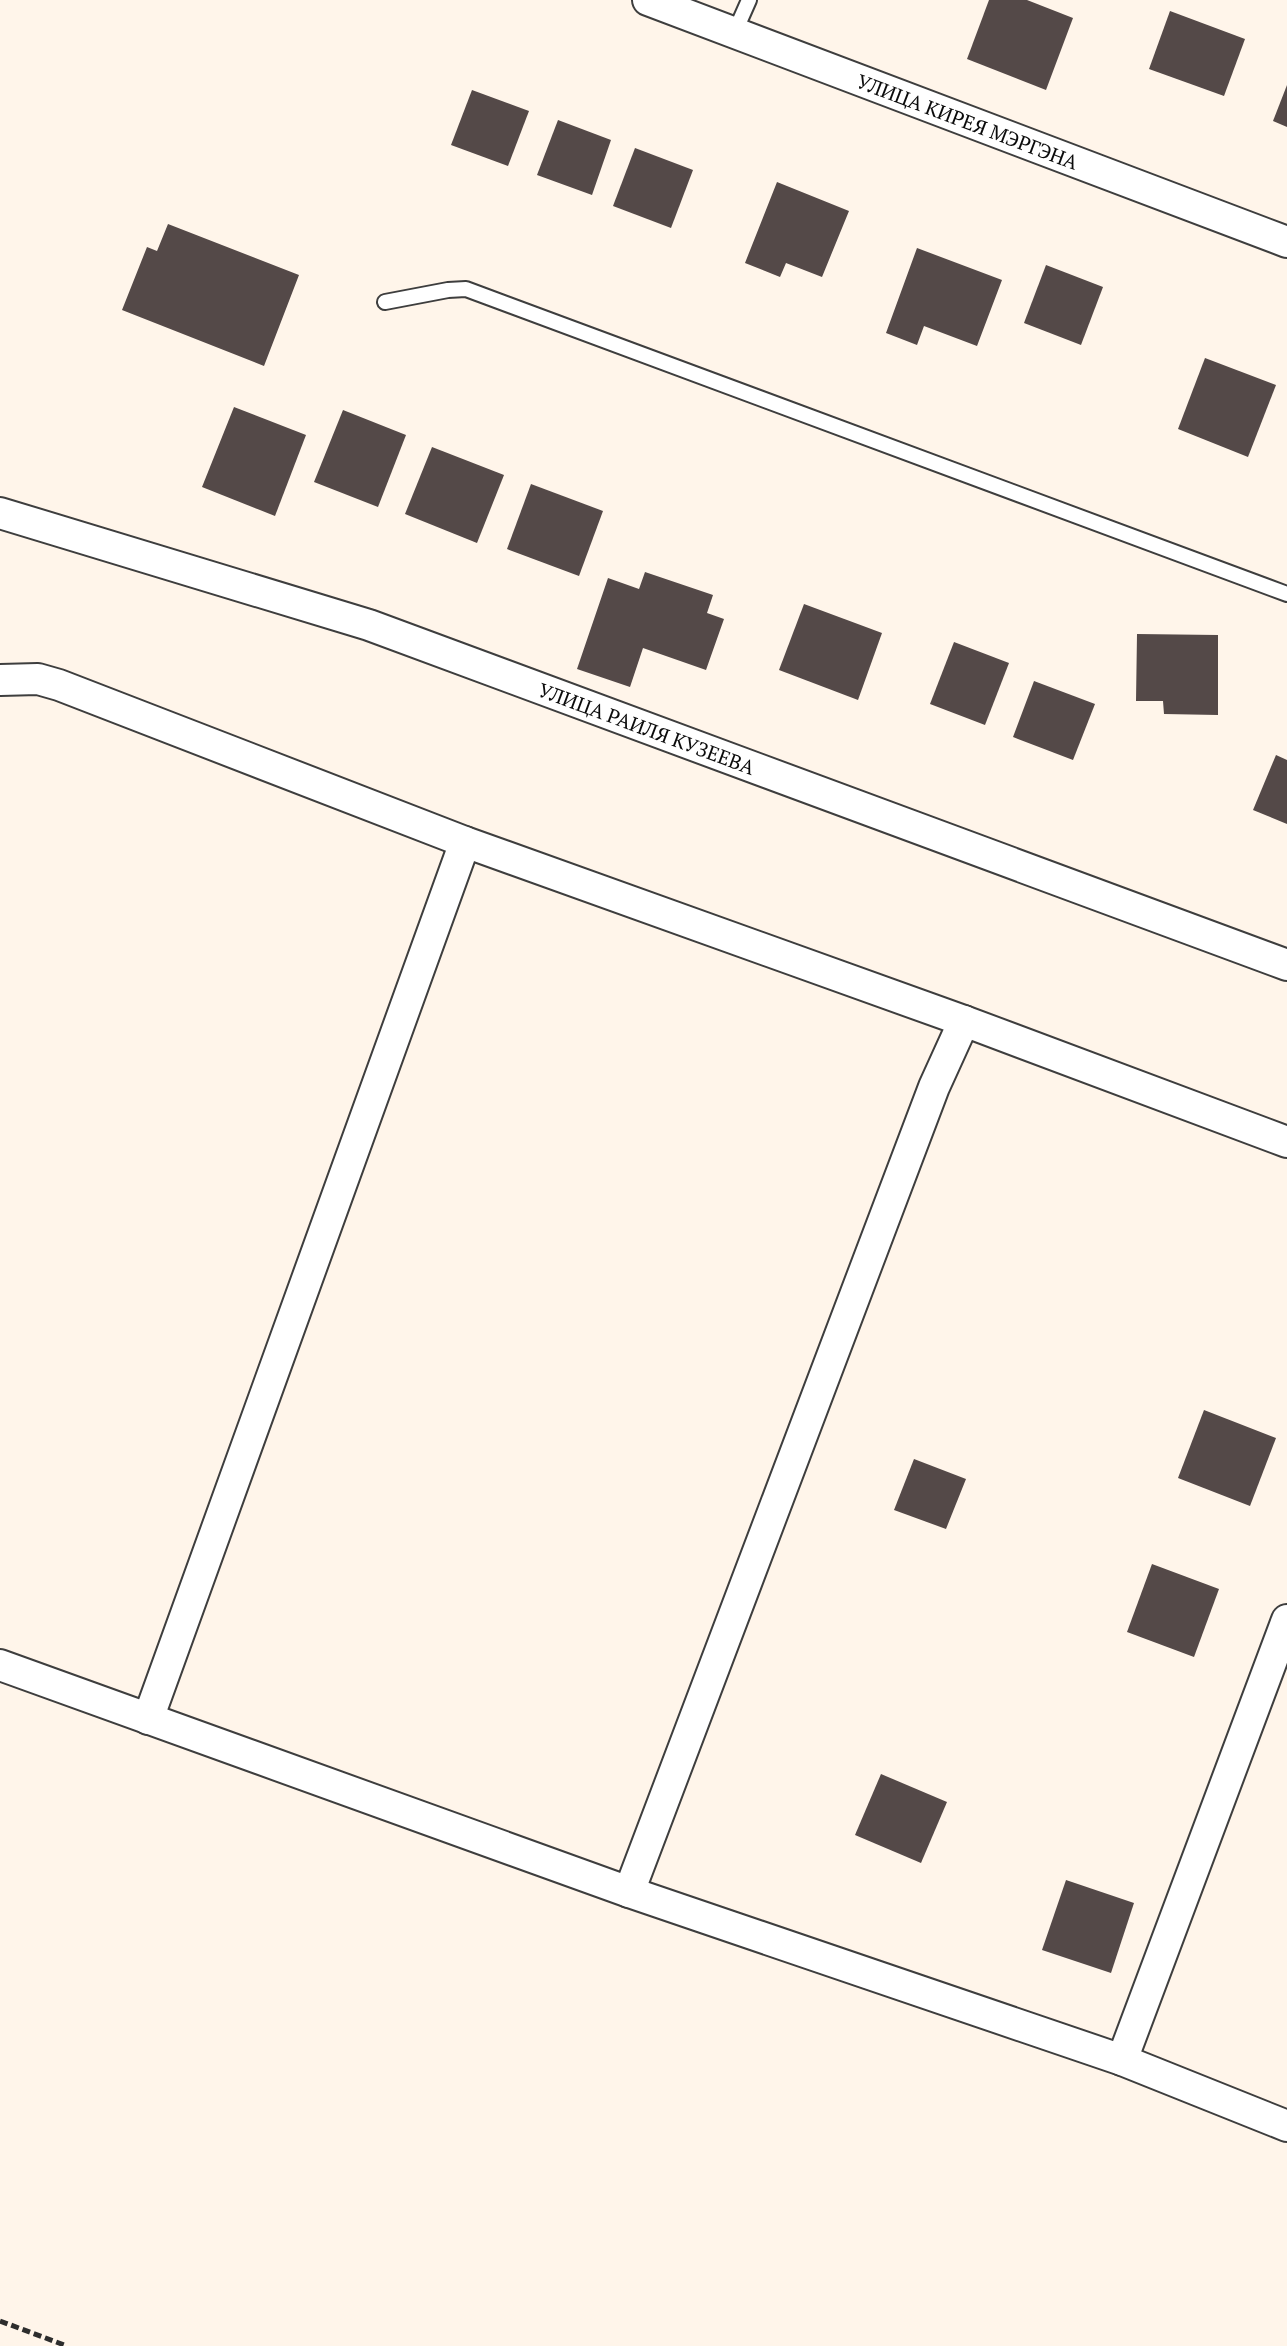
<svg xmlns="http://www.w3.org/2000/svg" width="1287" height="2346" viewBox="0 0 1287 2346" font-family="'PT Serif',serif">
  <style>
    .building { fill: #544948 }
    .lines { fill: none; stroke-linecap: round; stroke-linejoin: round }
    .service-casing { stroke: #3e3e3e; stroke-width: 18 }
    .minor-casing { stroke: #3e3e3e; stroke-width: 34 }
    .path { stroke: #2d2d2d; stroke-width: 5; stroke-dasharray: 8 4; stroke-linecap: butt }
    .service { stroke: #fff; stroke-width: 14 }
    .minor { stroke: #fff; stroke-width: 30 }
    .labels { text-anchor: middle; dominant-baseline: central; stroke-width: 8; stroke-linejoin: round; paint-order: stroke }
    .street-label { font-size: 20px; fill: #0b0b0b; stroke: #fff }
  </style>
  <rect width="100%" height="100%" fill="#fff5ea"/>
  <g class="building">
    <path d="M 989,0 L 1027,0 L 1073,18 L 1046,90 L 967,59 Z"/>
    <path d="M 1170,11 L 1245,39 L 1224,96 L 1149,69 Z"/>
    <path d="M 1287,85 L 1287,127 L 1273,121 Z"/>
    <path d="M 472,90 L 529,111 L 508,166 L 451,145 Z"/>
    <path d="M 558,120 L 611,140 L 592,195 L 537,175 Z"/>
    <path d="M 635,148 L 693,170 L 671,228 L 613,206 Z"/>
    <path d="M 777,182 L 849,211 L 822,277 L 786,263 L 780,277 L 745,263 Z"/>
    <path d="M 168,224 L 299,275 L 264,366 L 122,310 L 147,247 L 157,251 Z"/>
    <path d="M 917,248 L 1002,280 L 977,346 L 924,326 L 917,345 L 886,333 Z"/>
    <path d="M 1046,265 L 1103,287 L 1081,345 L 1024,323 Z"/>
    <path d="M 1205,358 L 1276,385 L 1248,457 L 1178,429 Z"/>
    <path d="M 234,407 L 306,435 L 275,516 L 202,487 Z"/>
    <path d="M 343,410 L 406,435 L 378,507 L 314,482 Z"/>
    <path d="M 432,447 L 504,475 L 477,543 L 405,514 Z"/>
    <path d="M 531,484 L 603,511 L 579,576 L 507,549 Z"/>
    <path d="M 645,572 L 713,595 L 707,613 L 724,619 L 706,670 L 643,648 L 630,687 L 577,669 L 608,578 L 639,589 Z"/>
    <path d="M 804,604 L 882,633 L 858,700 L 779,670 Z"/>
    <path d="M 1137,634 L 1218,635 L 1218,715 L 1164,714 L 1163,701 L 1136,701 Z"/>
    <path d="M 954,642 L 1009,663 L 985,725 L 930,704 Z"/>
    <path d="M 1034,681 L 1095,704 L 1073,760 L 1013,737 Z"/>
    <path d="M 1276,755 L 1287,760 L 1287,824 L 1253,810 Z"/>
    <path d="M 1204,1410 L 1276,1438 L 1250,1506 L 1178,1478 Z"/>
    <path d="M 914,1459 L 966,1479 L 946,1529 L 894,1510 Z"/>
    <path d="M 1152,1564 L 1219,1589 L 1194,1657 L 1127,1632 Z"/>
    <path d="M 881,1774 L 947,1802 L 921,1863 L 855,1835 Z"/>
    <path d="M 1066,1880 L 1134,1903 L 1111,1973 L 1042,1950 Z"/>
  </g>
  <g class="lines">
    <g class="service-casing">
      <g id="service">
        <path d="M 734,34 L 749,0"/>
        <path d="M 385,302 L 448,290 L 466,289 L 1287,594"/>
      </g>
    </g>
    <g class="minor-casing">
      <g id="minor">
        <path id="s1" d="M 648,0 L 1287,242"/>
        <path id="s2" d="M 0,513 L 369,625 L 1287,965"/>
        <path d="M 0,680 L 38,679 L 59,685 L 465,842 L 964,1021 L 1287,1142"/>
        <path d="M 0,1665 L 629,1892 L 1122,2060 L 1287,2126"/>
        <path d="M 148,1719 L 465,842"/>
        <path d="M 629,1892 L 934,1087 L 964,1021"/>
        <path d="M 1122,2060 L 1287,1620"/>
      </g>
    </g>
    <path class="path" d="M 0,2321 L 67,2346"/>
    <use href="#service" class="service"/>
    <use href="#minor" class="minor"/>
  </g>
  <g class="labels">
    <g class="street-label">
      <text stroke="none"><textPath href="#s1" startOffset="342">УЛИЦА КИРЕЯ МЭРГЭНА</textPath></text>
      <text stroke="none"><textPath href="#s2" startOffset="682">УЛИЦА РАИЛЯ КУЗЕЕВА</textPath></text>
    </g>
  </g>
</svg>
